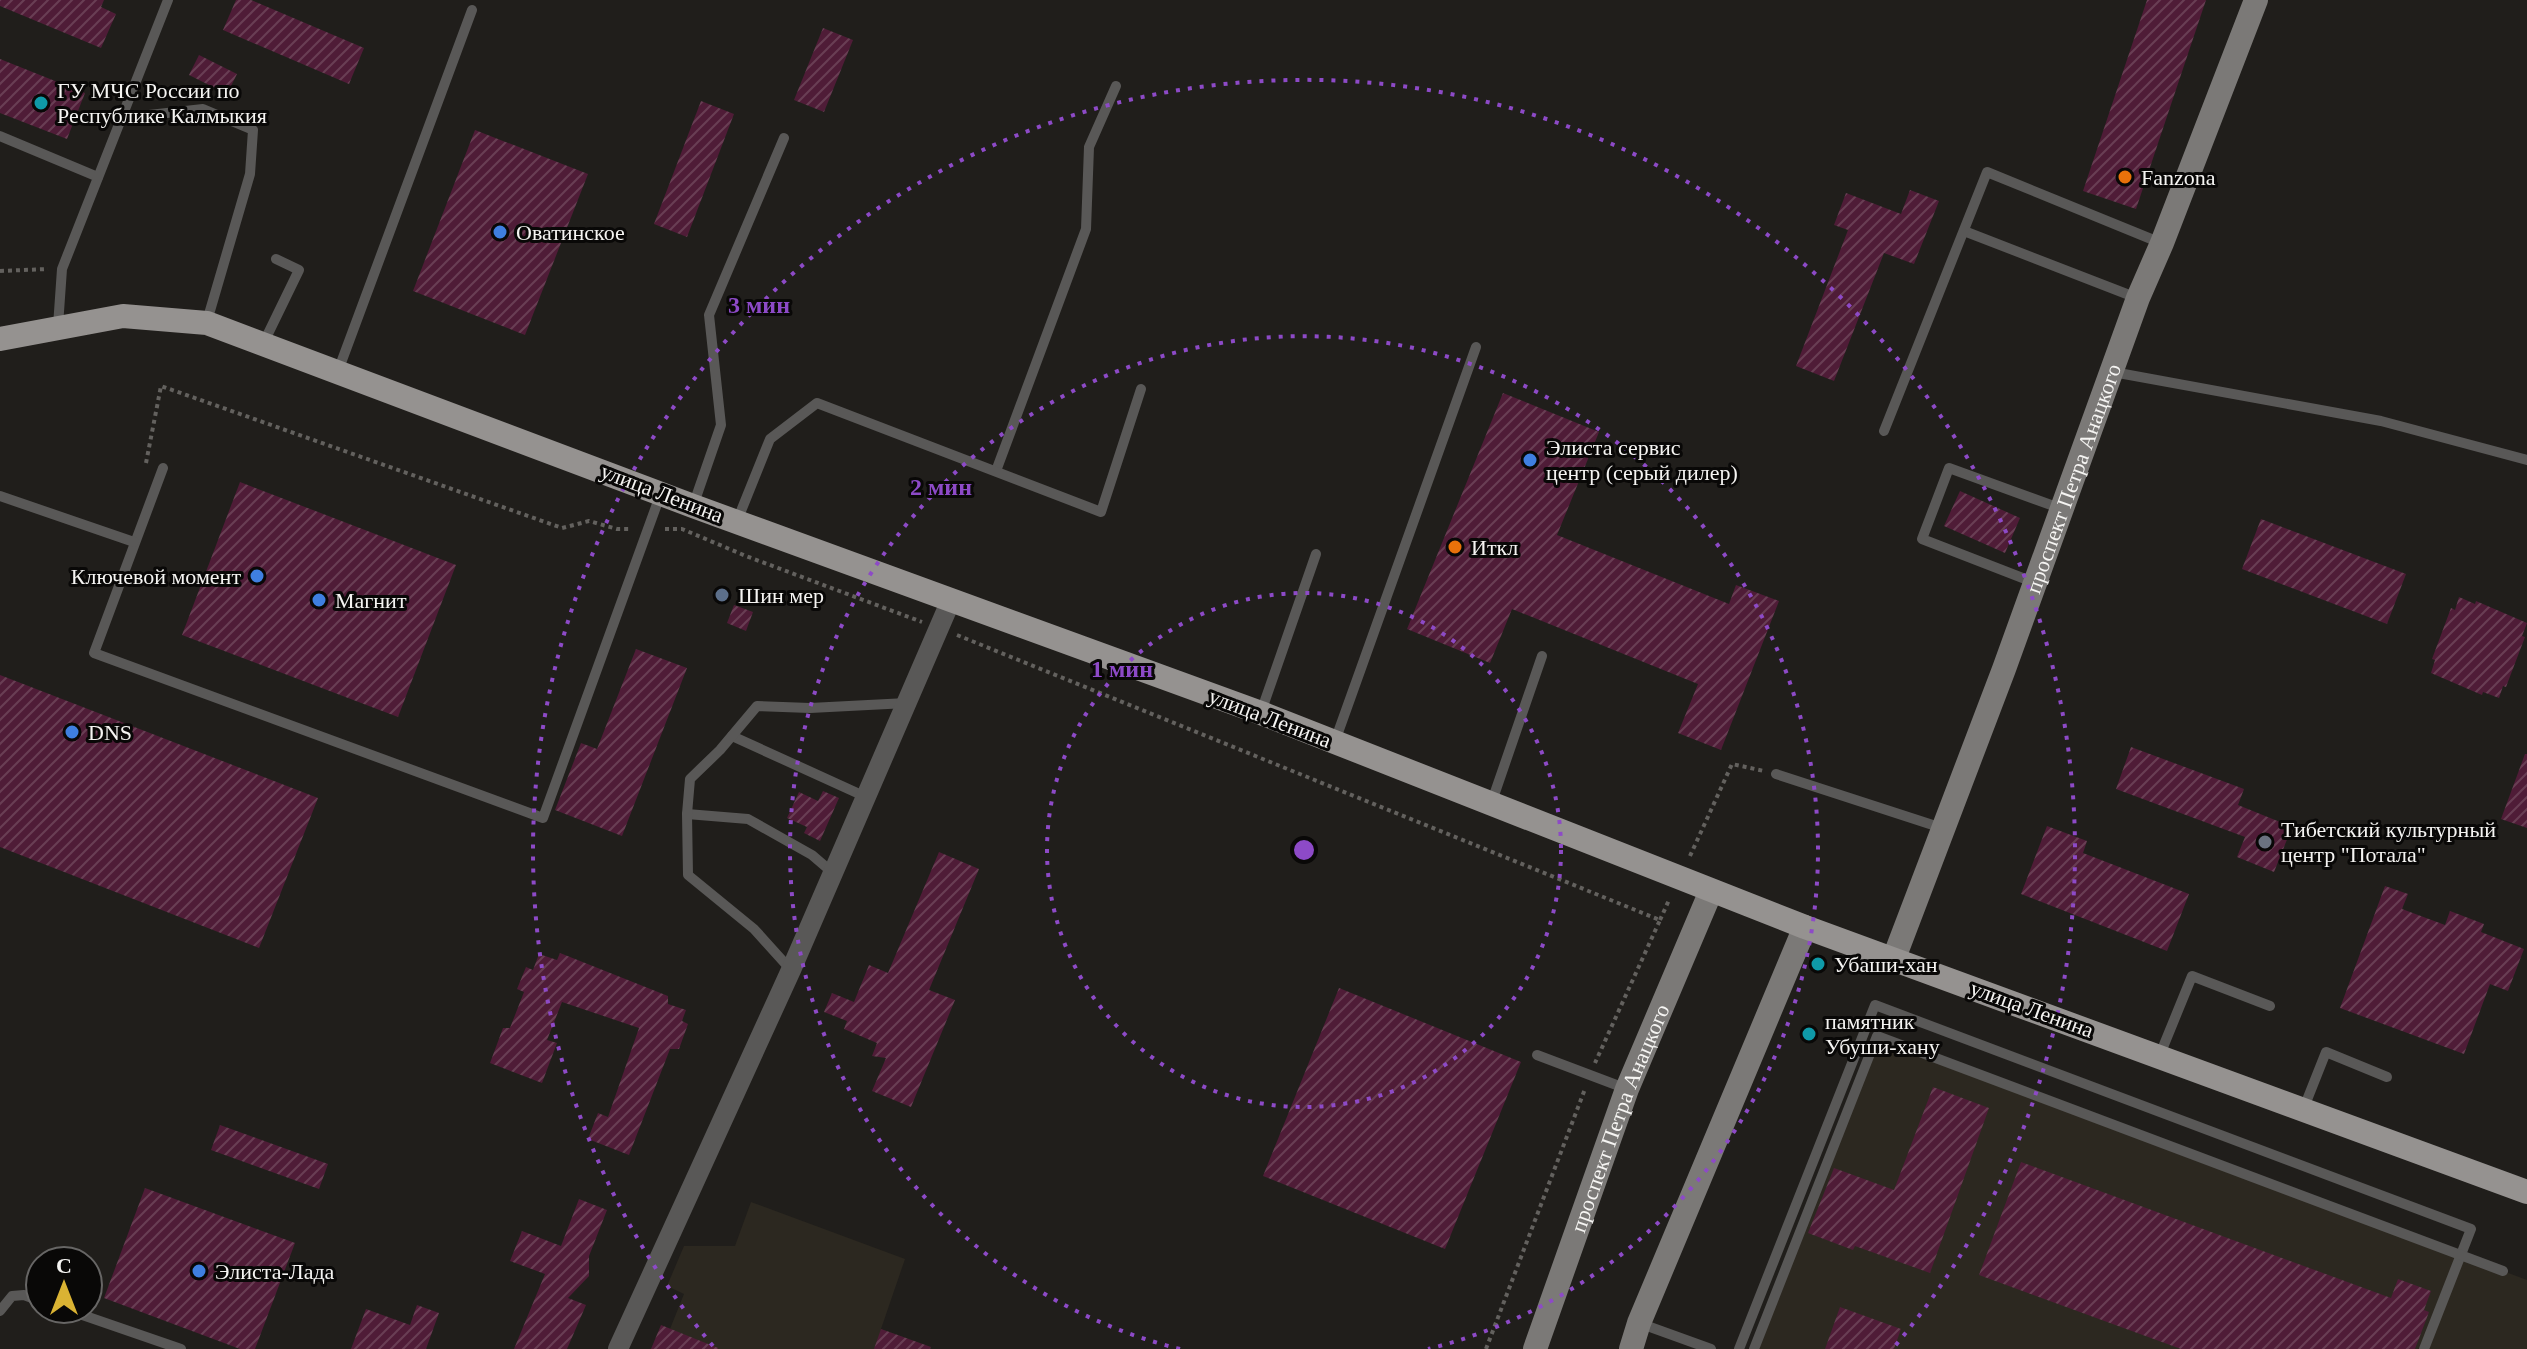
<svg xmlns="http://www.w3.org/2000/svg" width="2527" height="1349" viewBox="0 0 2527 1349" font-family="'Times New Roman',serif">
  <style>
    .built { fill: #2c2820 }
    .building { fill: url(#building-hatch) }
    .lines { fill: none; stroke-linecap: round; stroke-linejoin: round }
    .path { stroke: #63615e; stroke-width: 4; stroke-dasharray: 4 4; stroke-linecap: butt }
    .lane { stroke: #595857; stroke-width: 10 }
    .street { stroke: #595857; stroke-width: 20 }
    .secondary { stroke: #7b7977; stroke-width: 24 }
    .primary { stroke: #959290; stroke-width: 24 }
    .ring { fill: none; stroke: #8d4ac7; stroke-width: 4; stroke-dasharray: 4 8 }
    .culture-dot { fill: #0f9aa8; stroke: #090807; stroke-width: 3 }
    .food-dot { fill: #e8710a; stroke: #090807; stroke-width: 3 }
    .shop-dot { fill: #3f7fe0; stroke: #090807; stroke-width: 3 }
    .service-dot { fill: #5c6f8a; stroke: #090807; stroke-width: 3 }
    .worship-dot { fill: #6b7280; stroke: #090807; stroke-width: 3 }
    .labels { text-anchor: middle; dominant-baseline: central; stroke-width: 6; stroke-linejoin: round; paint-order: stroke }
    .poi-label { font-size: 22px; fill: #f5f4f2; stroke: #090807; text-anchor: start }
    .street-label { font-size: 22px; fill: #f5f4f2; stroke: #090807 }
    .centre { fill: #8d4ac7; stroke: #090807; stroke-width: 4 }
    .ring-label { font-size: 24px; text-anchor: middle; font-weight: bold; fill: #8d4ac7; stroke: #090807; stroke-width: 6; stroke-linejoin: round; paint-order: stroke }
  </style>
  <defs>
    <pattern id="building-hatch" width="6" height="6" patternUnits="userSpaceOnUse" patternTransform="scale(2)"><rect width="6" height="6" fill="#4f1c37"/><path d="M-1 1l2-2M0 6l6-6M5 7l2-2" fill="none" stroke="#693e54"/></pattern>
  </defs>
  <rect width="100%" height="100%" fill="#201e1b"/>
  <g class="built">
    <path d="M 1877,1036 L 2527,1280 L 2527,1349 L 1754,1349 Z"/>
    <path d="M 751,1202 L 905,1259 L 881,1329 L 909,1339 L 905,1349 L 697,1349 L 670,1329 L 684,1294 L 667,1286 L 684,1246 L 735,1246 Z"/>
  </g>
  <g class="building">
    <path d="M 0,0 L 104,0 L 101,7 L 116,14 L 101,48 L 0,6 Z"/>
    <path d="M 236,0 L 251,0 L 364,48 L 349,84 L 223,30 Z"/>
    <path d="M 2147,0 L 2206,0 L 2136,209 L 2083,191 Z"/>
    <path d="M 823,28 L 853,40 L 824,112 L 794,100 Z"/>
    <path d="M 199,55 L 237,74 L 227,94 L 189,75 Z"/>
    <path d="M 0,59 L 85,93 L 67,139 L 0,113 Z"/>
    <path d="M 701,101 L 734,114 L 687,237 L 654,224 Z"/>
    <path d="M 475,130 L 588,174 L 525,335 L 413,291 Z"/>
    <path d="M 1910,190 L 1939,201 L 1914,264 L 1884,253 L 1834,381 L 1796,366 L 1848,230 L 1834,225 L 1846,193 L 1901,214 Z"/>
    <path d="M 1503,393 L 1599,432 L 1557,535 L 1729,604 L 1736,585 L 1779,601 L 1721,750 L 1678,733 L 1698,684 L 1512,609 L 1490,663 L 1407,629 Z"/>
    <path d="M 240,482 L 456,565 L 398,717 L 182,635 Z"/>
    <path d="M 1960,491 L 2020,518 L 2005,553 L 1944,526 Z"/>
    <path d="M 2261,519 L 2406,574 L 2387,624 L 2242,569 Z"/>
    <path d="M 2459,597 L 2475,604 L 2476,601 L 2527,623 L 2522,636 L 2525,637 L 2506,687 L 2503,686 L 2499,698 L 2483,692 L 2482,695 L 2431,673 L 2435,660 L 2432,659 L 2451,608 L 2455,610 Z"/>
    <path d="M 734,605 L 753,612 L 746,631 L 727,623 Z"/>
    <path d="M 636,649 L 687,668 L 622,836 L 555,810 L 581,743 L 597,749 Z"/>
    <path d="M 0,675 L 318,798 L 259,948 L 0,847 Z"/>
    <path d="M 2131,747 L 2244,789 L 2238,805 L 2292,827 L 2274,872 L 2237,857 L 2245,837 L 2116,789 Z"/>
    <path d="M 2525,754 L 2527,754 L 2527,828 L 2501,819 Z"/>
    <path d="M 823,791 L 839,798 L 820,841 L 804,833 L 807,827 L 787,818 L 799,792 L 818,801 Z"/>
    <path d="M 2047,826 L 2087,841 L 2083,853 L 2189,894 L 2167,951 L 2021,894 Z"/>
    <path d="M 939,852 L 979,869 L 929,990 L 955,1000 L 911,1107 L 872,1091 L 886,1058 L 872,1056 L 877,1043 L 844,1029 L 847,1021 L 824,1012 L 832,993 L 854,1002 L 869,965 L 888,973 Z"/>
    <path d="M 2385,886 L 2408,894 L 2402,909 L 2445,925 L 2450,911 L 2484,924 L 2481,932 L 2524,949 L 2508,991 L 2490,984 L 2464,1054 L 2340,1008 Z"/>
    <path d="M 560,953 L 668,996 L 668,1004 L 686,1010 L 682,1021 L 688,1024 L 679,1049 L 670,1049 L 629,1155 L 588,1139 L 598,1113 L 608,1117 L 639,1028 L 562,1002 L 547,1040 L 557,1043 L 542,1083 L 490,1063 L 503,1028 L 510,1028 L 524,992 L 517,989 L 526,967 L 533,970 L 539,954 L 557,960 Z"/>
    <path d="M 1339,988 L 1521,1062 L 1445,1249 L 1263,1176 Z"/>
    <path d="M 1933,1087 L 1989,1108 L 1930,1273 L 1855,1246 L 1853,1250 L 1808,1233 L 1834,1168 L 1894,1190 Z"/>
    <path d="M 220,1125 L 328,1164 L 319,1189 L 211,1150 Z"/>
    <path d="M 2021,1162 L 2391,1298 L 2398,1279 L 2431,1291 L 2424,1310 L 2429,1312 L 2415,1349 L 2181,1349 L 1979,1275 Z"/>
    <path d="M 145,1188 L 295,1243 L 255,1349 L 240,1349 L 104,1298 Z"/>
    <path d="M 579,1199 L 607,1210 L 589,1256 L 589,1276 L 568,1298 L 586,1305 L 567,1349 L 514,1349 L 545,1274 L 510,1261 L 522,1231 L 561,1246 Z"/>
    <path d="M 417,1305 L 439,1313 L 426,1349 L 351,1349 L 366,1309 L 410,1325 Z"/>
    <path d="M 1840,1307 L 1901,1329 L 1894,1349 L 1825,1349 Z"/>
    <path d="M 661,1325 L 718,1348 L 718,1349 L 651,1349 Z"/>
    <path d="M 881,1329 L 931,1347 L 930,1349 L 874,1349 Z"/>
  </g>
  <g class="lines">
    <g class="path">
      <path d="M 0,271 L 48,269"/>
      <path d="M 146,463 L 161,386 L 562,528 L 589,521 L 617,529 L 632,529"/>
      <path d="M 665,529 L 682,529 L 746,556 L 922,622"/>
      <path d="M 957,635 L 1660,920 L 1595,1063"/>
      <path d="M 1690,856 L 1732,764 L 1764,771"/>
      <path d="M 1660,920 L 1669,900"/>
      <path d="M 1486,1349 L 1585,1089"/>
    </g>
    <g class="lane">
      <path d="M 122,118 L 203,109 L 253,130 L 250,174 L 207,321"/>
      <path d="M 0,136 L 98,177"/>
      <path d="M 1964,231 L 2137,298"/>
      <path d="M 58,326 L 62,269 L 168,0"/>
      <path d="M 264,342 L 299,270 L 276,259"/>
      <path d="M 338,371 L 472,10"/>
      <path d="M 2113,372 L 2381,421 L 2527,460"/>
      <path d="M 1884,431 L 1987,172 L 2161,243"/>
      <path d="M 163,468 L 94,653 L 543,818 L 661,493"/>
      <path d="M 996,471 L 1086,229 L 1089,147 L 1116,86"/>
      <path d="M 0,496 L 134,542"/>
      <path d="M 693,506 L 721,425 L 709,315 L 784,138"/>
      <path d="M 737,521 L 770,439 L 817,403 L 1101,512 L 1141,389"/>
      <path d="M 2033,582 L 1922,539 L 1949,468 L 2062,509"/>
      <path d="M 1261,712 L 1316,554"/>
      <path d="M 732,736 L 866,797"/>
      <path d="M 1335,741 L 1476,347"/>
      <path d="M 1776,774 L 1942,828"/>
      <path d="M 1491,804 L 1542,656"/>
      <path d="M 687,814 L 748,819 L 812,855 L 833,873"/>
      <path d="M 791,970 L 754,929 L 688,875 L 687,814 L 690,779 L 720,750 L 757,706 L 810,708 L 907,703"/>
      <path d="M 1537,1055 L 1627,1089"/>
      <path d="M 2159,1057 L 2192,976 L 2270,1006"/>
      <path d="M 2303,1110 L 2326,1052 L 2387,1077"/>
      <path d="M 65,1309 L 181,1349"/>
      <path d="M 0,1311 L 12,1296 L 24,1295 L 40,1301"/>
      <path d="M 1639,1323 L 1711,1349"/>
      <path d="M 1739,1349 L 1875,1005 L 2471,1229 L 2424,1349"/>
      <path d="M 1754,1349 L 1877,1036 L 2503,1271"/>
    </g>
    <path class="street" d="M 618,1349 L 791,970 L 951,600"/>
    <g class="secondary">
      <path id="s1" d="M 1894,958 L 2004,669 L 2138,298 L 2162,243 L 2256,0"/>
      <path id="s2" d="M 1535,1349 L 1627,1089 L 1711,891"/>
      <path d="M 1631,1349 L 1639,1323 L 1805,927"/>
    </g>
    <path class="primary" d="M 0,339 L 123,316 L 207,323 L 693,506 L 1261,713 L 1805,927 L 2527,1192"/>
  </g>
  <g class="ring">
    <circle cx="1304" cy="850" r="257"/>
    <path d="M1180 1349A514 514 0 1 1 1428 1349"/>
    <path d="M713 1346A771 771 0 1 1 1895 1346"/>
  </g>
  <g class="culture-dot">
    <circle cx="41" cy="103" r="8"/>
    <circle cx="1818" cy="964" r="8"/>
    <circle cx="1809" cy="1034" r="8"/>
  </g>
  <g class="food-dot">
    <circle cx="2125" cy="177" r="8"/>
    <circle cx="1455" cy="547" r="8"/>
  </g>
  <g class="shop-dot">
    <circle cx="500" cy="232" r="8"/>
    <circle cx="1530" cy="460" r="8"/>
    <circle cx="257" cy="576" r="8"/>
    <circle cx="319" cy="600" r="8"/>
    <circle cx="72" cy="732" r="8"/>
    <circle cx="199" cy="1271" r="8"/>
  </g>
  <circle class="service-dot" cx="722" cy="595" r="8"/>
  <circle class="worship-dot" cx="2265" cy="842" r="8"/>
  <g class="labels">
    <g class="poi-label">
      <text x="57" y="90">ГУ МЧС России по<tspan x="57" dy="25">Республике Калмыкия</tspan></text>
      <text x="2141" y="177">Fanzona</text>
      <text x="516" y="232">Оватинское</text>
      <text x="1546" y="447">Элиста сервис<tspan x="1546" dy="25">центр (серый дилер)</tspan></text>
      <text x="1471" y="547">Иткл</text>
      <text x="241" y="576" text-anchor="end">Ключевой момент</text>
      <text x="738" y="595">Шин мер</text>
      <text x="335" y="600">Магнит</text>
      <text x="88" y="732">DNS</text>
      <text x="2281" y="829">Тибетский культурный<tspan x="2281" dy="25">центр "Потала"</tspan></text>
      <text x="1834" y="964">Убаши-хан</text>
      <text x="1825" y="1021">памятник<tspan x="1825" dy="25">Убуши-хану</tspan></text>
      <text x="215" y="1271">Элиста-Лада</text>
    </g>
    <g class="street-label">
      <text stroke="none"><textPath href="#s1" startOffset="512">проспект Петра Анацкого</textPath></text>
      <text transform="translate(662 493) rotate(21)">улица Ленина</text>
      <text transform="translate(1270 718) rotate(21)">улица Ленина</text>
      <text transform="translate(2032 1009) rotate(20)">улица Ленина</text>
      <text stroke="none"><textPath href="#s2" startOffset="246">проспект Петра Анацкого</textPath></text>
    </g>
  </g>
  <circle cx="1304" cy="850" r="12" class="centre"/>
  <g class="ring-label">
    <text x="759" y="313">3 мин</text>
    <text x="941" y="495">2 мин</text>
    <text x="1122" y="677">1 мин</text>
  </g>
  <g transform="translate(64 1285)"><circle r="38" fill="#090807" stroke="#676665" stroke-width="2"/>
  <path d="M0-6L14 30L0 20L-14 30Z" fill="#dab333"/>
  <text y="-12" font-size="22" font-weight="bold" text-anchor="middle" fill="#f5f4f2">С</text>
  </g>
</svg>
